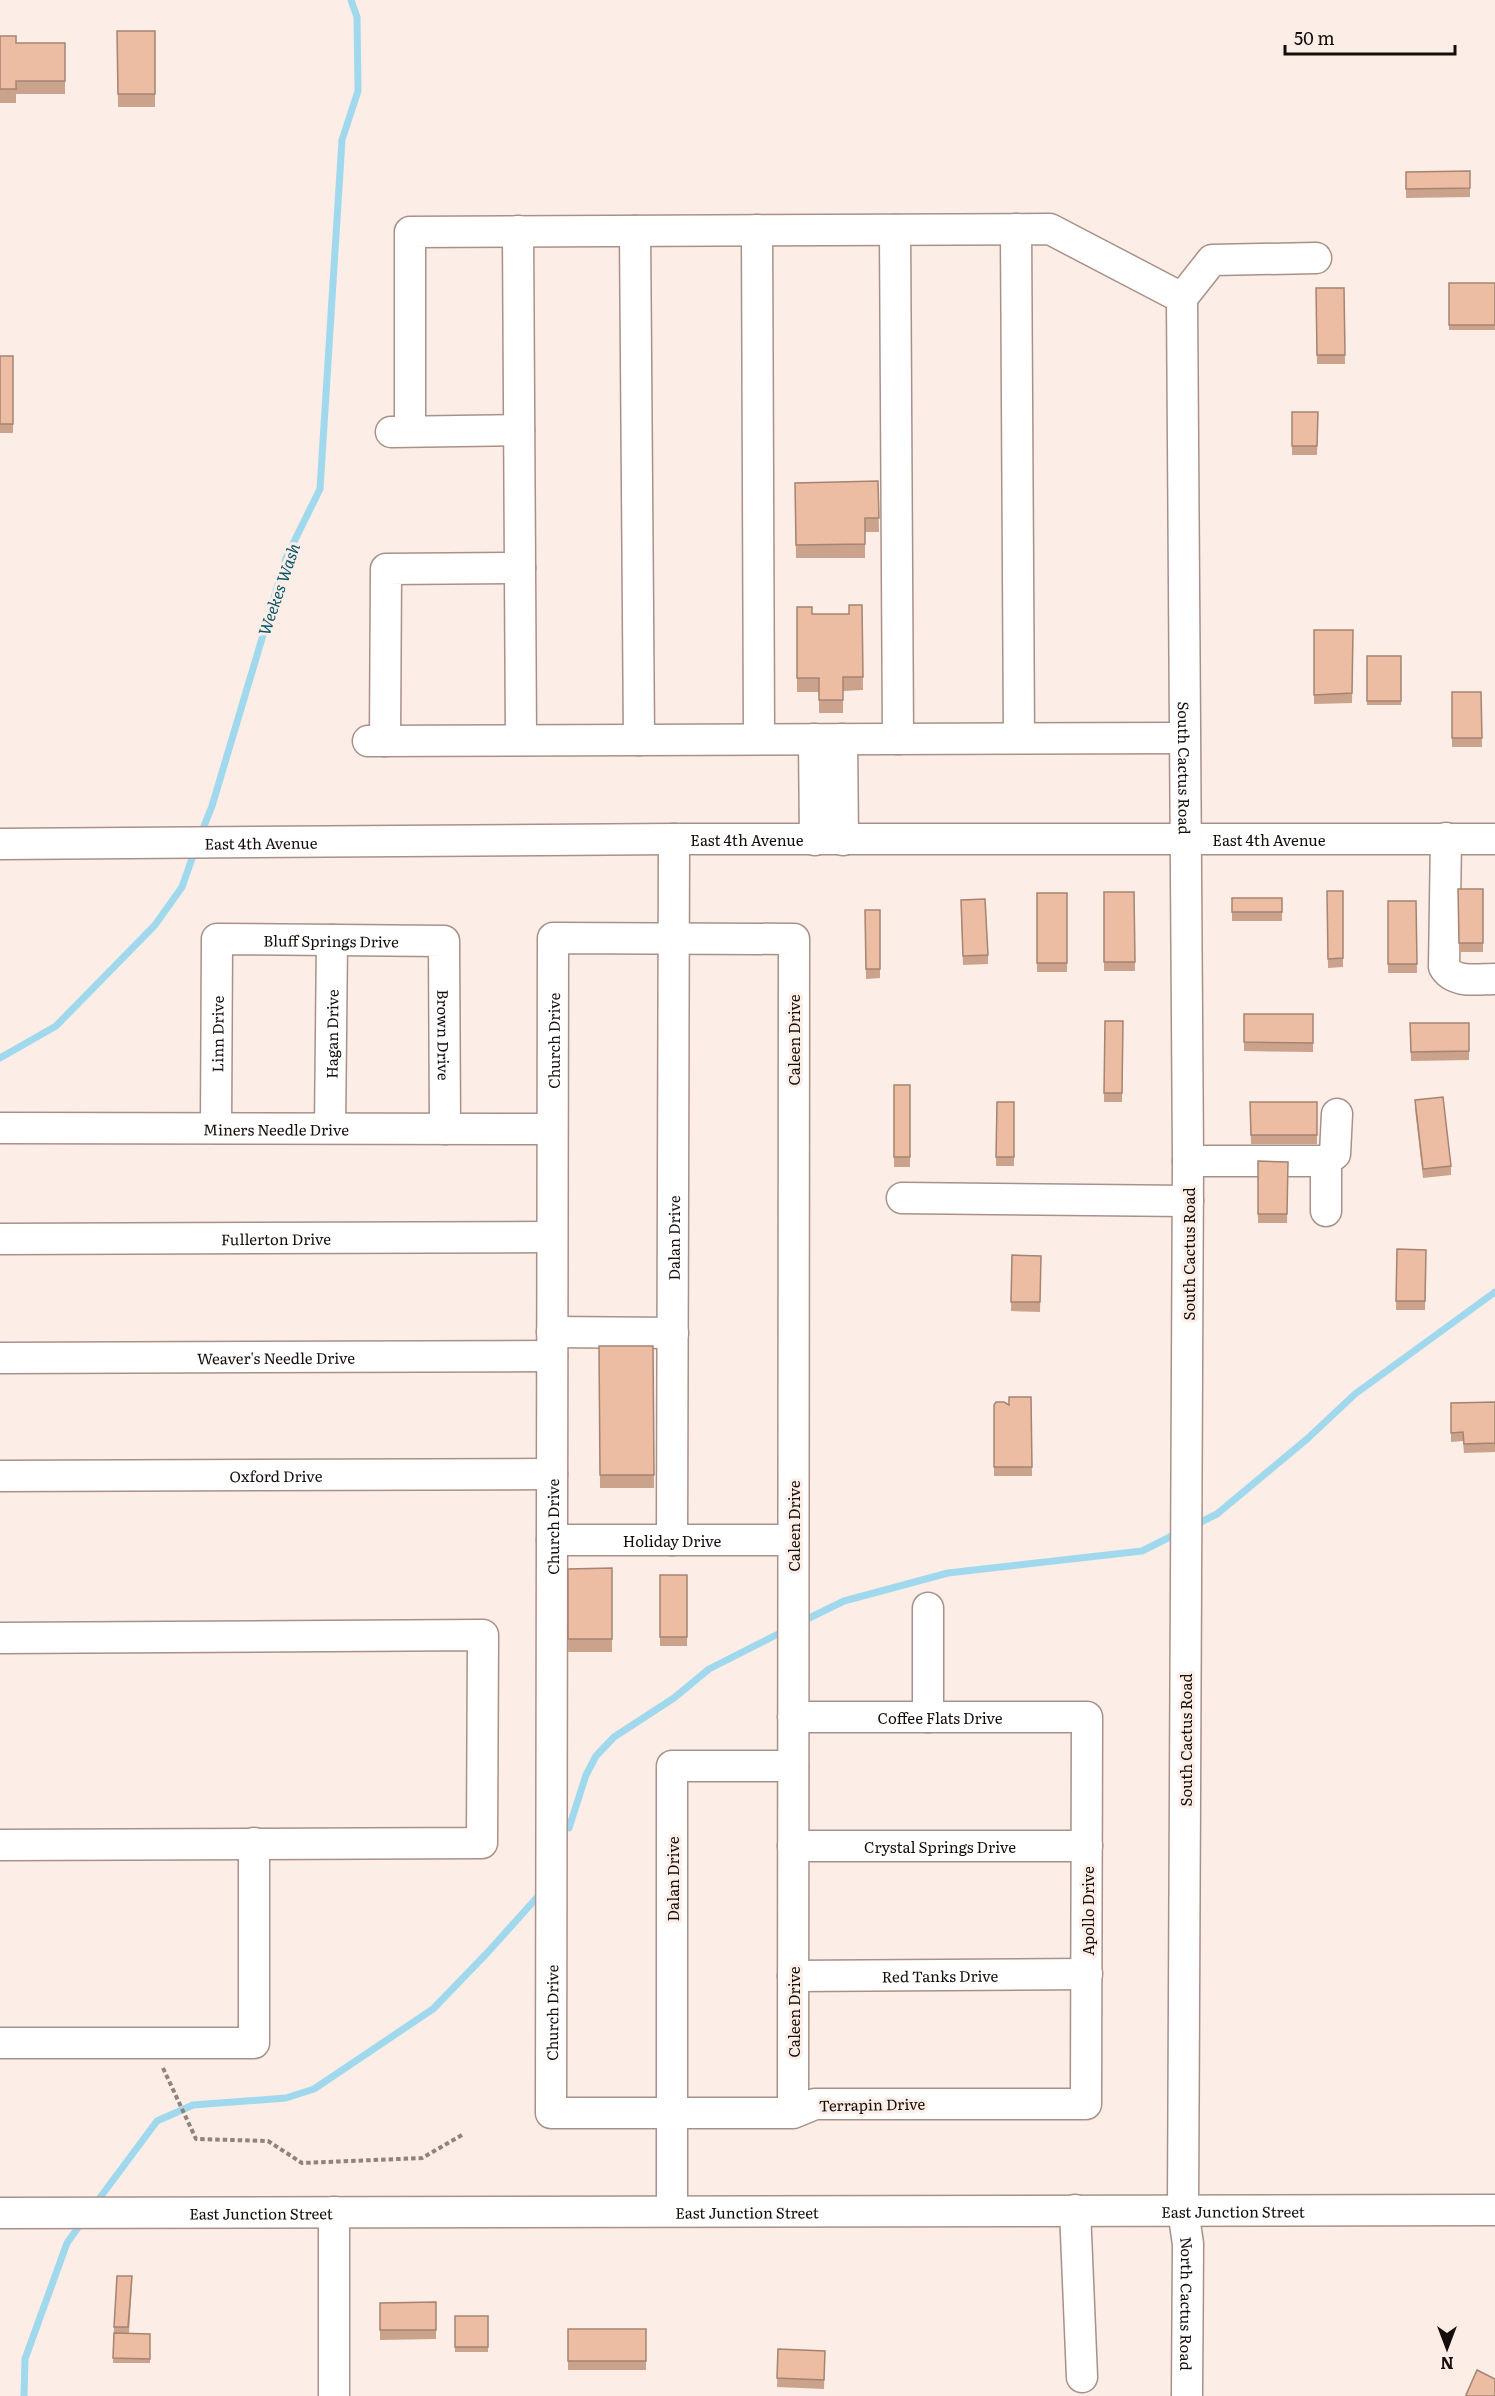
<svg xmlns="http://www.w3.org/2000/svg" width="1495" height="2396" viewBox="0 0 1495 2396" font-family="Literata,serif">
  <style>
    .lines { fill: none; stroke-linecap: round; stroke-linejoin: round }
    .stream { stroke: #a0d9ed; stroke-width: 7 }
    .minor-casing { stroke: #a89188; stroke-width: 33 }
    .path { stroke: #8e837e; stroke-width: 4; stroke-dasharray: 4.5 3; stroke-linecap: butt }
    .minor { stroke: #fff; stroke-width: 30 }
    .wall { fill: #cba28c }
    .building { fill: #ecbca3; stroke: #a58472; stroke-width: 1.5 }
    .labels { text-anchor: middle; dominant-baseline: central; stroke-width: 6; stroke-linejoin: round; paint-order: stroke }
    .street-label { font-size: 15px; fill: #150e0a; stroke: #fcede6 }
    .water-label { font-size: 16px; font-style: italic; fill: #015469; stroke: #fcede6 }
  </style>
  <rect width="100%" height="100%" fill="#fcede6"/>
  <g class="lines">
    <g class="stream">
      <path d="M 201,834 L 212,806 L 286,558 L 320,489 L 342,140 L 358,91 L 357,17 L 351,0"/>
      <path d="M 0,1058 L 56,1026 L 155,925 L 182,887 L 195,850"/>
      <path d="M 1193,1526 L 1217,1514 L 1307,1439 L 1355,1394 L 1495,1292"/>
      <path d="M 801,1622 L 844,1601 L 948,1573 L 1142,1551 L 1178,1533"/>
      <path d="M 569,1828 L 586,1775 L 596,1756 L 614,1737 L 674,1698 L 709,1669 L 786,1630"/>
      <path d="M 96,2203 L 157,2121 L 193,2105 L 286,2098 L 314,2089 L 433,2009 L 488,1952 L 541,1893"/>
      <path d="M 24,2396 L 25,2359 L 67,2243 L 82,2222"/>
    </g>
    <g class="minor-casing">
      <g id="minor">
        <path d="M 1016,229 L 1019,738"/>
        <path d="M 757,230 L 759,739"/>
        <path d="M 895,230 L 898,739"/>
        <path d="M 518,231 L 521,740"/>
        <path d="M 635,231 L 639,740"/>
        <path id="s1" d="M 1182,298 L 1188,1161 L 1183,2210 L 1188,2244 L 1187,2396"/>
        <path d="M 1182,298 L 1212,260 L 1316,258"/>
        <path d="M 410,430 L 410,232 L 1050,229 L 1182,298"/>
        <path d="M 391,432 L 519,430"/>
        <path d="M 814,739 L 815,840"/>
        <path d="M 842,739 L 843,840"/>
        <path d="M 368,741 L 1184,738"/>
        <path d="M 385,741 L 386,569 L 520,568"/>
        <path d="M 1446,838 L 1444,967 C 1454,984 1478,979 1495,979"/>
        <path id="s2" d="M 0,844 L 674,839 L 1495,839"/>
        <path id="s3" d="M 0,1128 L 552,1129"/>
        <path id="s4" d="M 216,1128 L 217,939 L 444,941 L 445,1129"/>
        <path id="s5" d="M 330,1128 L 332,940"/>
        <path d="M 1188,1161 L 1326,1161"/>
        <path d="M 902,1198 L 1188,1201"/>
        <path d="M 1326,1211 L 1326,1161 L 1335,1154 L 1337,1114"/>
        <path id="s6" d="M 0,1239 L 552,1237"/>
        <path d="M 552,1332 L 673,1333"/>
        <path id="s7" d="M 0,1358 L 552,1356"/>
        <path id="s8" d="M 0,1476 L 552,1474"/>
        <path id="s9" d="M 552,1540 L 793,1540"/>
        <path id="s10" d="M 672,1540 L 674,839"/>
        <path d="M 928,1608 L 928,1717"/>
        <path d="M 0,1638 L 483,1635 L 482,1843 L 0,1845"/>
        <path id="s11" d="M 793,1717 L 1087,1717 L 1086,2104 L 815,2104 L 793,2113 L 551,2113 L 553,938 L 794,939 L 793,2113"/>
        <path id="s12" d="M 793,1846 L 1087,1846"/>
        <path id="s13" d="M 793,1976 L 1087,1974"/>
        <path d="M 0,2043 L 254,2043 L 254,1843"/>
        <path d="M 1075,2210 L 1082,2377"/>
        <path d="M 672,2211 L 672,1766 L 793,1766"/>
        <path d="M 334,2212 L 334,2396"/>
        <path id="s14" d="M 0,2213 L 1495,2210"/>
      </g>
    </g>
    <path class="path" d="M 163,2068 L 196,2139 L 268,2141 L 302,2163 L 422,2158 L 462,2135"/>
    <use href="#minor" class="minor"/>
  </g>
  <g class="wall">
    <path d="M 117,31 L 155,31 L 155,107 L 118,107 Z"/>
    <path d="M 0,36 L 16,43 L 65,43 L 65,94 L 16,94 L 16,103 L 0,103 Z"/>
    <path d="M 1470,171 L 1470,197 L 1406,198 L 1406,172 Z"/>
    <rect x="1449" y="283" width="46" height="47"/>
    <path d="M 1316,288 L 1344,288 L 1345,364 L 1317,364 Z"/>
    <rect x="0" y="356" width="13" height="77"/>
    <path d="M 1292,412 L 1318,412 L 1317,455 L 1292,455 Z"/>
    <path d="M 878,481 L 879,532 L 865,532 L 865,558 L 796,558 L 795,483 Z"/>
    <path d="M 862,605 L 863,690 L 843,691 L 843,713 L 819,713 L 819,692 L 797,692 L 797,607 L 812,614 L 849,614 Z"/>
    <path d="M 1314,630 L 1353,630 L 1352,703 L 1314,704 Z"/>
    <rect x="1367" y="656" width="34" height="49"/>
    <path d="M 1452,692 L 1481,692 L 1482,747 L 1452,747 Z"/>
    <path d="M 1458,889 L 1483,889 L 1483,952 L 1459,952 Z"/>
    <path d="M 1327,891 L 1343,891 L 1343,967 L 1328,968 Z"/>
    <path d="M 1104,892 L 1134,892 L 1135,971 L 1104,971 Z"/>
    <rect x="1037" y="893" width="30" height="79"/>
    <rect x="1232" y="898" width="50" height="23"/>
    <path d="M 1388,901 L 1416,901 L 1417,973 L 1388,973 Z"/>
    <path d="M 961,909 L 988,955 L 988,964 L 963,965 Z"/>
    <path d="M 865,910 L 880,910 L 880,978 L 866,979 Z"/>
    <path d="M 1244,1014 L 1313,1014 L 1313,1052 L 1244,1051 Z"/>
    <path d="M 1105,1021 L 1123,1021 L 1122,1102 L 1104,1102 Z"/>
    <path d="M 1410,1023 L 1469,1023 L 1469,1060 L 1411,1061 Z"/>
    <rect x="894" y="1085" width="16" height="82"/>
    <path d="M 1415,1100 L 1451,1166 L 1451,1175 L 1423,1178 L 1415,1109 Z"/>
    <path d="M 997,1102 L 1014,1102 L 1014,1166 L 996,1166 Z"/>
    <path d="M 1250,1102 L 1317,1102 L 1317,1144 L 1251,1144 Z"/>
    <path d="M 1258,1161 L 1288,1162 L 1287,1223 L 1258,1223 Z"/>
    <path d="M 1397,1249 L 1426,1250 L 1425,1310 L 1396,1310 Z"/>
    <path d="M 1012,1255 L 1041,1256 L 1040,1312 L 1011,1311 Z"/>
    <path d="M 599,1346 L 653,1346 L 654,1488 L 600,1488 Z"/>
    <path d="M 1031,1397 L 1032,1476 L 994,1476 L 994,1405 L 1009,1405 Z"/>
    <path d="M 1495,1402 L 1495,1452 L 1464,1453 L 1463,1441 L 1451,1442 L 1451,1403 Z"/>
    <path d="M 612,1568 L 612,1652 L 568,1652 L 568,1569 Z"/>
    <rect x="660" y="1575" width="27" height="71"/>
    <path d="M 132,2286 L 129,2333 L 150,2334 L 150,2363 L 113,2363 L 114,2327 Z"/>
    <path d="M 436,2302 L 436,2339 L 380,2340 L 380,2303 Z"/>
    <rect x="455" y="2316" width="33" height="36"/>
    <rect x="568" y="2329" width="78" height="41"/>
    <path d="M 778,2349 L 825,2351 L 824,2389 L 777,2387 Z"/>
  </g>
  <g class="building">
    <path d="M 117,31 L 155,31 L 155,94 L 118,94 Z"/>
    <path d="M 0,36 L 16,36 L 16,43 L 65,43 L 65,81 L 16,81 L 16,89 L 0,89 Z"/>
    <path d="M 1470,171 L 1470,188 L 1406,189 L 1406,172 Z"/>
    <rect x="1449" y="283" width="46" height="42"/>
    <path d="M 1316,288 L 1344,288 L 1345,355 L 1317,355 Z"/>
    <rect x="0" y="356" width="13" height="68"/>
    <path d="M 1292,412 L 1318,412 L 1317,446 L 1292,446 Z"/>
    <path d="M 878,481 L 879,518 L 865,518 L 865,544 L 796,545 L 795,483 Z"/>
    <path d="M 849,605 L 862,605 L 863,677 L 843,677 L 843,700 L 819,700 L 819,678 L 797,678 L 797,607 L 812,607 L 812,614 L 849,614 Z"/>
    <path d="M 1314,630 L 1353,630 L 1352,693 L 1314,695 Z"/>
    <rect x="1367" y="656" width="34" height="45"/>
    <path d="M 1452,692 L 1481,692 L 1482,738 L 1452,738 Z"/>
    <path d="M 1458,889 L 1483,889 L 1483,943 L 1459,943 Z"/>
    <path d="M 1327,891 L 1343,891 L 1343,958 L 1328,959 Z"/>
    <path d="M 1104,892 L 1134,892 L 1135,962 L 1104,962 Z"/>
    <rect x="1037" y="893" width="30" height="70"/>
    <rect x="1232" y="898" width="50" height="14"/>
    <path d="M 985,899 L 988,955 L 963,956 L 961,900 Z"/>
    <path d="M 1388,901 L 1416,901 L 1417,964 L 1388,964 Z"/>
    <path d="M 865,910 L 880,910 L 880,969 L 866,969 Z"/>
    <path d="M 1244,1014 L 1313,1014 L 1313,1043 L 1244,1042 Z"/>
    <path d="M 1105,1021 L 1123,1021 L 1122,1093 L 1104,1093 Z"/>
    <path d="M 1410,1023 L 1469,1023 L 1469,1051 L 1411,1052 Z"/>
    <rect x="894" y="1085" width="16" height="72"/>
    <path d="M 1443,1097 L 1451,1166 L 1423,1169 L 1415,1100 Z"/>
    <path d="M 997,1102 L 1014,1102 L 1014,1157 L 996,1157 Z"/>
    <path d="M 1250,1102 L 1317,1102 L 1317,1135 L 1251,1135 Z"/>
    <path d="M 1258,1161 L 1288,1162 L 1287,1214 L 1258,1214 Z"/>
    <path d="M 1397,1249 L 1426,1250 L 1425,1301 L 1396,1301 Z"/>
    <path d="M 1012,1255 L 1041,1256 L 1040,1302 L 1011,1302 Z"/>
    <path d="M 599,1346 L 653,1346 L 654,1475 L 600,1475 Z"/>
    <path d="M 1009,1397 L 1031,1397 L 1032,1467 L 994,1467 L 994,1405 L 996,1402 L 1004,1402 L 1009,1405 Z"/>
    <path d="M 1495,1402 L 1495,1443 L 1464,1444 L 1463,1432 L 1451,1433 L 1451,1403 Z"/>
    <path d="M 612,1568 L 612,1639 L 568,1639 L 568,1569 Z"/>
    <rect x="660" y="1575" width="27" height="62"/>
    <path d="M 117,2276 L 132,2276 L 128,2327 L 114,2327 Z"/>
    <path d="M 436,2302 L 436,2330 L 380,2330 L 380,2303 Z"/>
    <rect x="455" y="2316" width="33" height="31"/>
    <rect x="568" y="2329" width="78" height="32"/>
    <path d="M 114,2333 L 150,2334 L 150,2359 L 113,2358 Z"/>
    <path d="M 778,2349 L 825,2351 L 824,2380 L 777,2378 Z"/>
    <path d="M 1477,2370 L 1495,2379 L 1495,2396 L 1468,2396 L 1466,2395 Z"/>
  </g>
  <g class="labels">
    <g class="street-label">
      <text stroke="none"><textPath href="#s1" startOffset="470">South Cactus Road</textPath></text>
      <text stroke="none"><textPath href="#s2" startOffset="1269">East 4th Avenue</textPath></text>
      <text stroke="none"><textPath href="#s2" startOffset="747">East 4th Avenue</textPath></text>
      <text stroke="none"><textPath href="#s2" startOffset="261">East 4th Avenue</textPath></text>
      <text stroke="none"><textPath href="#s4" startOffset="303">Bluff Springs Drive</textPath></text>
      <text stroke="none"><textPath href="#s4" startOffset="94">Linn Drive</textPath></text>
      <text stroke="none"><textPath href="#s5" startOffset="94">Hagan Drive</textPath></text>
      <text stroke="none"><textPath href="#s4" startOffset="510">Brown Drive</textPath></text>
      <text stroke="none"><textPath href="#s11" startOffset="2290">Church Drive</textPath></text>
      <text transform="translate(793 1040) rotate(-90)">Caleen Drive</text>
      <text stroke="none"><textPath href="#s3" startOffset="276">Miners Needle Drive</textPath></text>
      <text stroke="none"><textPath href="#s6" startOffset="276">Fullerton Drive</textPath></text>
      <text stroke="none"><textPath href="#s10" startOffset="302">Dalan Drive</textPath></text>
      <text transform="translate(1188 1254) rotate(-90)">South Cactus Road</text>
      <text stroke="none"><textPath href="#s7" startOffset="276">Weaver's Needle Drive</textPath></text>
      <text stroke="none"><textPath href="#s8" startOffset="276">Oxford Drive</textPath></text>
      <text stroke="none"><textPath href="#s11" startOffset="1804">Church Drive</textPath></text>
      <text transform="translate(793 1526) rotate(-90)">Caleen Drive</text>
      <text stroke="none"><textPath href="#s9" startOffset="120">Holiday Drive</textPath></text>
      <text stroke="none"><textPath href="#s11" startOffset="147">Coffee Flats Drive</textPath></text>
      <text transform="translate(1185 1740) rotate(-90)">South Cactus Road</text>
      <text stroke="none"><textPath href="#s12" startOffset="147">Crystal Springs Drive</textPath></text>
      <text transform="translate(672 1879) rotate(-90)">Dalan Drive</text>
      <text transform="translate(1087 1911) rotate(-90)">Apollo Drive</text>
      <text stroke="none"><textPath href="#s13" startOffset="147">Red Tanks Drive</textPath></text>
      <text stroke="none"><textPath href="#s11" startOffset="1318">Church Drive</textPath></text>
      <text transform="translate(793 2012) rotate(-90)">Caleen Drive</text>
      <text transform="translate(872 2104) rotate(-1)">Terrapin Drive</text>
      <text stroke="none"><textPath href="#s14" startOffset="1233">East Junction Street</textPath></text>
      <text stroke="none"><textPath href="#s14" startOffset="747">East Junction Street</textPath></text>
      <text stroke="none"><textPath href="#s14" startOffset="261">East Junction Street</textPath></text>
      <text stroke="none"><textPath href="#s1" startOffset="2006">North Cactus Road</textPath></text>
    </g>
    <g class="water-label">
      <text transform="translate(278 589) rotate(-71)">Weekes Wash</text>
    </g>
  </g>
  <g transform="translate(1447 2348) rotate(180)" stroke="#fcede6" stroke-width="4.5" paint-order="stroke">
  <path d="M0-4.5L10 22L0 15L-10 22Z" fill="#150e0a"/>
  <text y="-9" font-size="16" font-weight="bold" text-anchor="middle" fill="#150e0a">N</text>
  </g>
  <path d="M1285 45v9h170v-9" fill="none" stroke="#150e0a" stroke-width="3"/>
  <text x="1294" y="45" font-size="18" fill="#150e0a" stroke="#fcede6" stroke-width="4.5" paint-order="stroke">50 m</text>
</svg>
